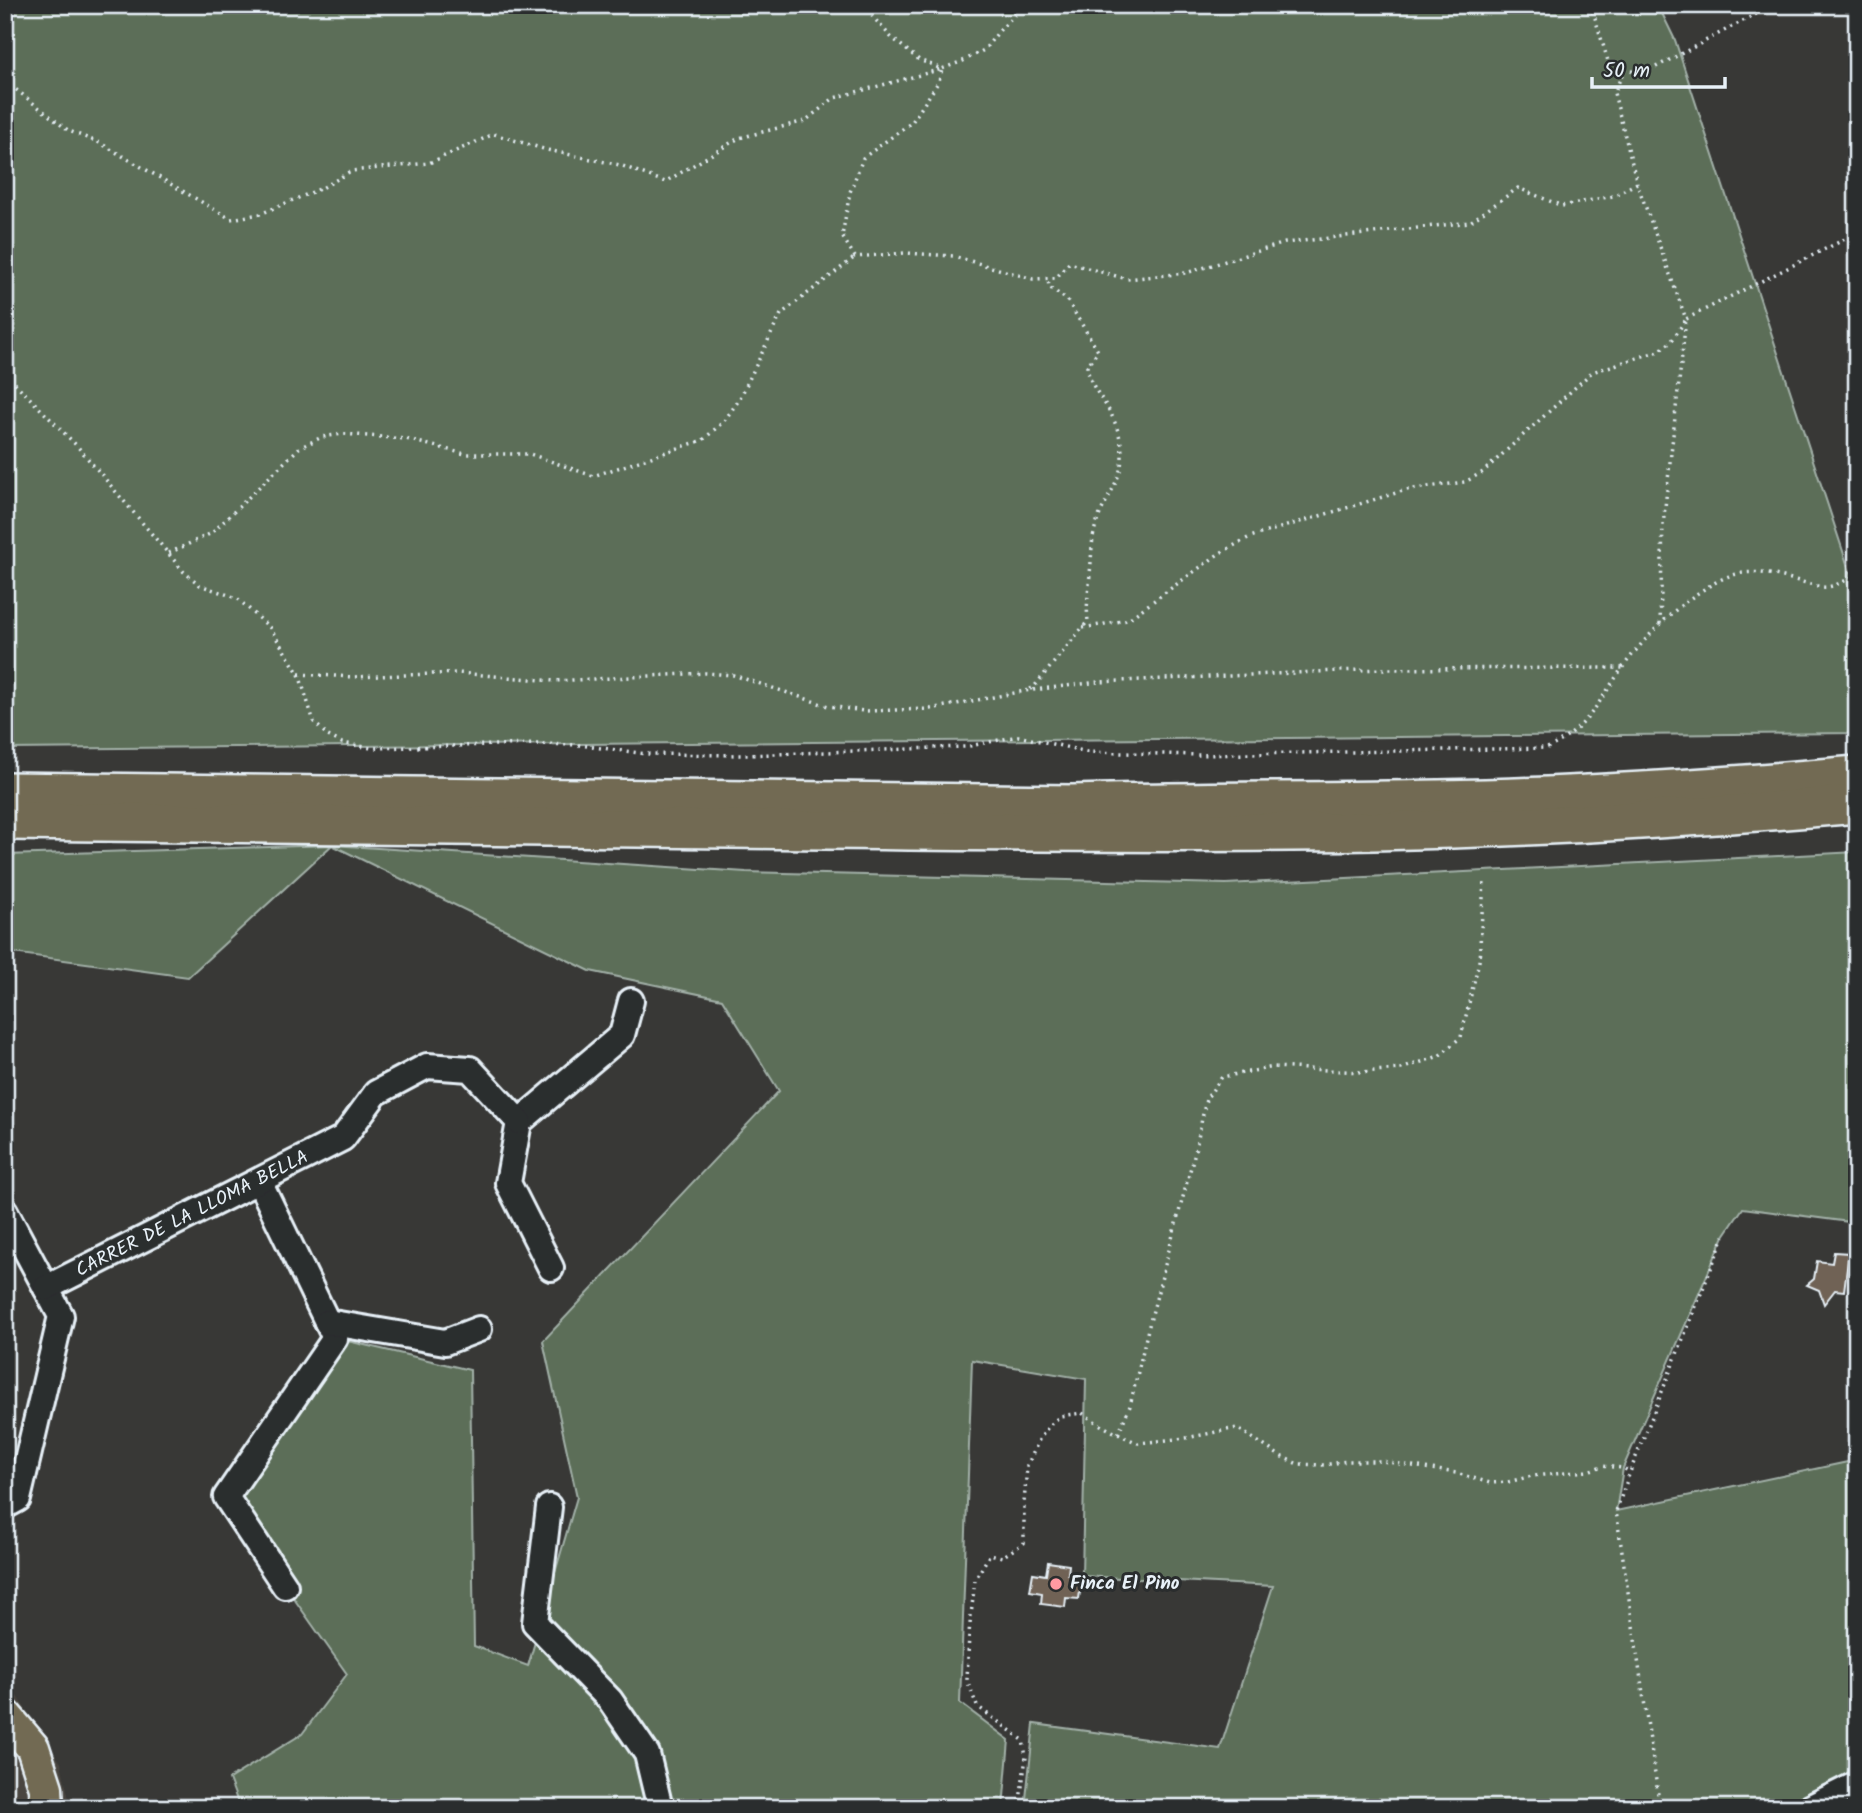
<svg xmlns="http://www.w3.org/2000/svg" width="1862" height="1813" viewBox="0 0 1862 1813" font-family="Kalam,sans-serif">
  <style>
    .built { fill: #48453f }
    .green { fill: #5c6e58; stroke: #a2b0a8; stroke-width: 2 }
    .building { fill: #6f6255; stroke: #e8f1f8; stroke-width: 2 }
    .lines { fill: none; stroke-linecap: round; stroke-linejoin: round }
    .minor-casing { stroke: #e8f1f8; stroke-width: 30 }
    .major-casing { stroke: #e8f1f8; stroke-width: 37 }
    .highway-casing { stroke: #e8f1f8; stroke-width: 42 }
    .path { stroke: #e8f1f8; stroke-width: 3.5; stroke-dasharray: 2 5; stroke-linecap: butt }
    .minor { stroke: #2a2d2e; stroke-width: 24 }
    .major { stroke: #726b52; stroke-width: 32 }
    .highway { stroke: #726b52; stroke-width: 37 }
    .poi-dot { fill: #ff9aa2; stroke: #2a2d2e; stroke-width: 2.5 }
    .labels { text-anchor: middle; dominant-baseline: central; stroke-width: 6; stroke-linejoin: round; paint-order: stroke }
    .street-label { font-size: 19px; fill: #e8f1f8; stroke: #2a2d2e }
    .poi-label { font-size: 19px; font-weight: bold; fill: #e8f1f8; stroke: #2a2d2e; text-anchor: start }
  </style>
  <rect width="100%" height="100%" fill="#383836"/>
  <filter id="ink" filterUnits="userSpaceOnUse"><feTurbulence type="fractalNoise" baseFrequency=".0143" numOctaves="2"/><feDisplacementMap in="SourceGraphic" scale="14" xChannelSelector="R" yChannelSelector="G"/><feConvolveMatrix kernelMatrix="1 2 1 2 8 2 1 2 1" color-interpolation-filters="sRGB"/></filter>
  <g filter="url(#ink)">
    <path class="built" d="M 10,1686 L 61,1763 L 71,1808 L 5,1808 L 5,1688 Z"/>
    <g class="green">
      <path d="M 5,5 L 1658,5 L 1675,40 L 1857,594 L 1857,733 L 5,749 Z"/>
      <path d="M 332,845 L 746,872 L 1226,884 L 1857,852 L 1857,1223 L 1743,1208 L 1724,1236 L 1623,1468 L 1616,1511 L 1857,1460 L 1857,1808 L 1025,1808 L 1034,1724 L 1220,1749 L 1273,1586 L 1082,1576 L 1086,1379 L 972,1360 L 960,1703 L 1009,1740 L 1003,1808 L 240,1808 L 229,1779 L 302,1734 L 347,1674 L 285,1586 L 226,1497 L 335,1338 L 470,1370 L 474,1646 L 528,1666 L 577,1497 L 543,1341 L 779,1091 L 722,999 L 590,971 L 332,845 L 188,977 L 5,952 L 5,855 Z"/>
    </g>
    <g class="building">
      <path d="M 1834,1252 L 1849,1253 L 1844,1291 L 1835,1290 L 1824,1304 L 1819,1290 L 1807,1285 L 1814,1279 L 1817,1261 L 1832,1263 Z"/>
      <path d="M 1048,1562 L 1069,1565 L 1068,1574 L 1082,1576 L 1079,1599 L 1066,1598 L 1065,1607 L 1041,1604 L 1042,1593 L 1030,1591 L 1033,1573 L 1046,1575 Z"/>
    </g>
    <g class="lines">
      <g class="minor-casing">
        <g id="minor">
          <path d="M 259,1181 L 335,1338 L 226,1497 L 285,1586"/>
          <path d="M 5,1211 L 61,1316 L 18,1499 L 5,1506"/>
          <path d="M 551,1268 L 508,1183 L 519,1122 L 622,1035 L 631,1001"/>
          <path id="s1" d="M 46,1288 L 343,1138 L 376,1093 L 427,1066 L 470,1069 L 519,1122"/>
          <path d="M 327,1322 L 445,1342 L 479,1329"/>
          <path d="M 549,1507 L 535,1623 L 610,1700 L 647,1754 L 660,1808"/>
          <path d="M 1809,1808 L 1857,1784"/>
        </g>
      </g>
      <g class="major-casing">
        <path id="major" d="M 5,1715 L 33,1748 L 46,1788 L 47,1808"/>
      </g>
      <g class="highway-casing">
        <g id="highway">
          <path d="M 5,791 L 1073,804 C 1195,800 1317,802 1439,799 C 1578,797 1718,787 1857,775"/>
          <path d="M 5,821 C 278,824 551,827 824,830 C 1007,832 1191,834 1374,831 C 1535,828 1696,818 1857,804"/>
        </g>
      </g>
      <g class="path">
        <path d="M 862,5 L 891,37 L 919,60 L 942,69 L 963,61 L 984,50 L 999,31 L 1024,5"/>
        <path d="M 1589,5 L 1595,18 L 1608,61 L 1641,75 L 1773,5"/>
        <path d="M 1625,68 L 1614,93 L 1637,183"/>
        <path d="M 5,81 L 69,131 L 100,143 L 231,219 L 260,214 L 322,188 L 351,171 L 429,163 L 494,134 L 547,150 L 620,165 L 665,182 L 739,138 L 805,121 L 834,98 L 942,69 L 939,81 L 912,122 L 863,158 L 850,192 L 842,236 L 855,257 L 905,253 L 953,256 L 1033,279 L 1056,278 L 1069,263 L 1127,279 L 1186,273 L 1285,243 L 1470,222 L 1518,188 L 1562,206 L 1613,196 L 1637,183 L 1686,319 L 1857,233"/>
        <path d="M 5,373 L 78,447 L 184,572 L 200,585 L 237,598 L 270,628 L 299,674 L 314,722 L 328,736 L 342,743 L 371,748 L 537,744 L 579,745 L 647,754 L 745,755 L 965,747 L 1018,736 L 1087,752 L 1198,755 L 1547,748 C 1591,730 1604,689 1633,654 C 1656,626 1684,599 1718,581 C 1747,565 1776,575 1806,583 C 1812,584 1821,588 1827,587 C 1836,586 1848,579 1857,575"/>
        <path d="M 169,553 L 212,533 L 299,448 L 322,437 L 343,434 L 406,439 L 465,454 L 530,454 L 593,476 L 703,440 L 724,421 L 739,400 L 781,314 L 855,257"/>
        <path d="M 1083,628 L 1127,620 L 1220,553 L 1250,537 L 1406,490 L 1465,482 L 1483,472 L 1592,372 L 1659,351 L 1671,342 L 1686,319 L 1663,525 L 1660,624"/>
        <path d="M 299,674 L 353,677 L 458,673 L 555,681 L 705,673 L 733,675 L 828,706 L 864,711 L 930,709 L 1025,691 L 1098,682 L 1382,669 L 1623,668"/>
        <path d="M 1030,689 L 1033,688 L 1088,621 C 1086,604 1089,589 1090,573 C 1092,557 1091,540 1096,525 C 1103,501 1122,482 1122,455 C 1122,441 1117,426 1111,414 C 1102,397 1089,385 1087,366 L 1098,351 L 1067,300 L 1049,287 L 1048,279"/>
        <path d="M 1118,1434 L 1138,1443 L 1186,1438 L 1237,1428 L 1280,1456 L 1298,1464 L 1324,1465 L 1347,1461 L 1382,1461 L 1456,1473 L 1490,1483 L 1508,1482 L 1532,1476 L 1588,1471 L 1602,1466 L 1623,1468 L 1630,1472"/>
        <path d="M 1019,1808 L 1026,1757 L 1023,1740 L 977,1706 L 967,1680 L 969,1633 L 975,1580 L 990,1554 L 1002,1557 L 1024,1543 L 1024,1503 L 1027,1466 L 1039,1440 L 1048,1427 L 1060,1416 L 1082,1413 L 1099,1424 L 1118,1434 L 1130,1406 L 1147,1333 L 1196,1148 L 1206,1099 L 1222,1077 L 1274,1067 L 1361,1072 L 1401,1069 L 1439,1056 L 1461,1037 L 1479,961 L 1484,882"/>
        <path d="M 1660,1808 L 1616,1511 L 1630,1472 L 1724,1236"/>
      </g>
      <use href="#minor" class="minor"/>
      <use href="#major" class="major"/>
      <use href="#highway" class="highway"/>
    </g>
  </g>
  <circle class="poi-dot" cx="1056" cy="1584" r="7"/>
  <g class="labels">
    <g class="street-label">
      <text stroke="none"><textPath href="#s1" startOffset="164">CARRER DE LA LLOMA BELLA</textPath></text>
    </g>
    <g class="poi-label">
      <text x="1070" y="1584">Finca El Pino</text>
    </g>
  </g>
  <rect width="1862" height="1813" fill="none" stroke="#2a2d2e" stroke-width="28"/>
  <rect x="14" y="14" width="1834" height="1785" fill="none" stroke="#e8f1f8" stroke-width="2.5" filter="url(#ink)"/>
  <path d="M1592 77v10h133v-10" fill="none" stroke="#e8f1f8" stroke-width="3.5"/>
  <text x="1603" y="77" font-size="21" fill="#e8f1f8" stroke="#2a2d2e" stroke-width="5" paint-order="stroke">50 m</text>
</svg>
